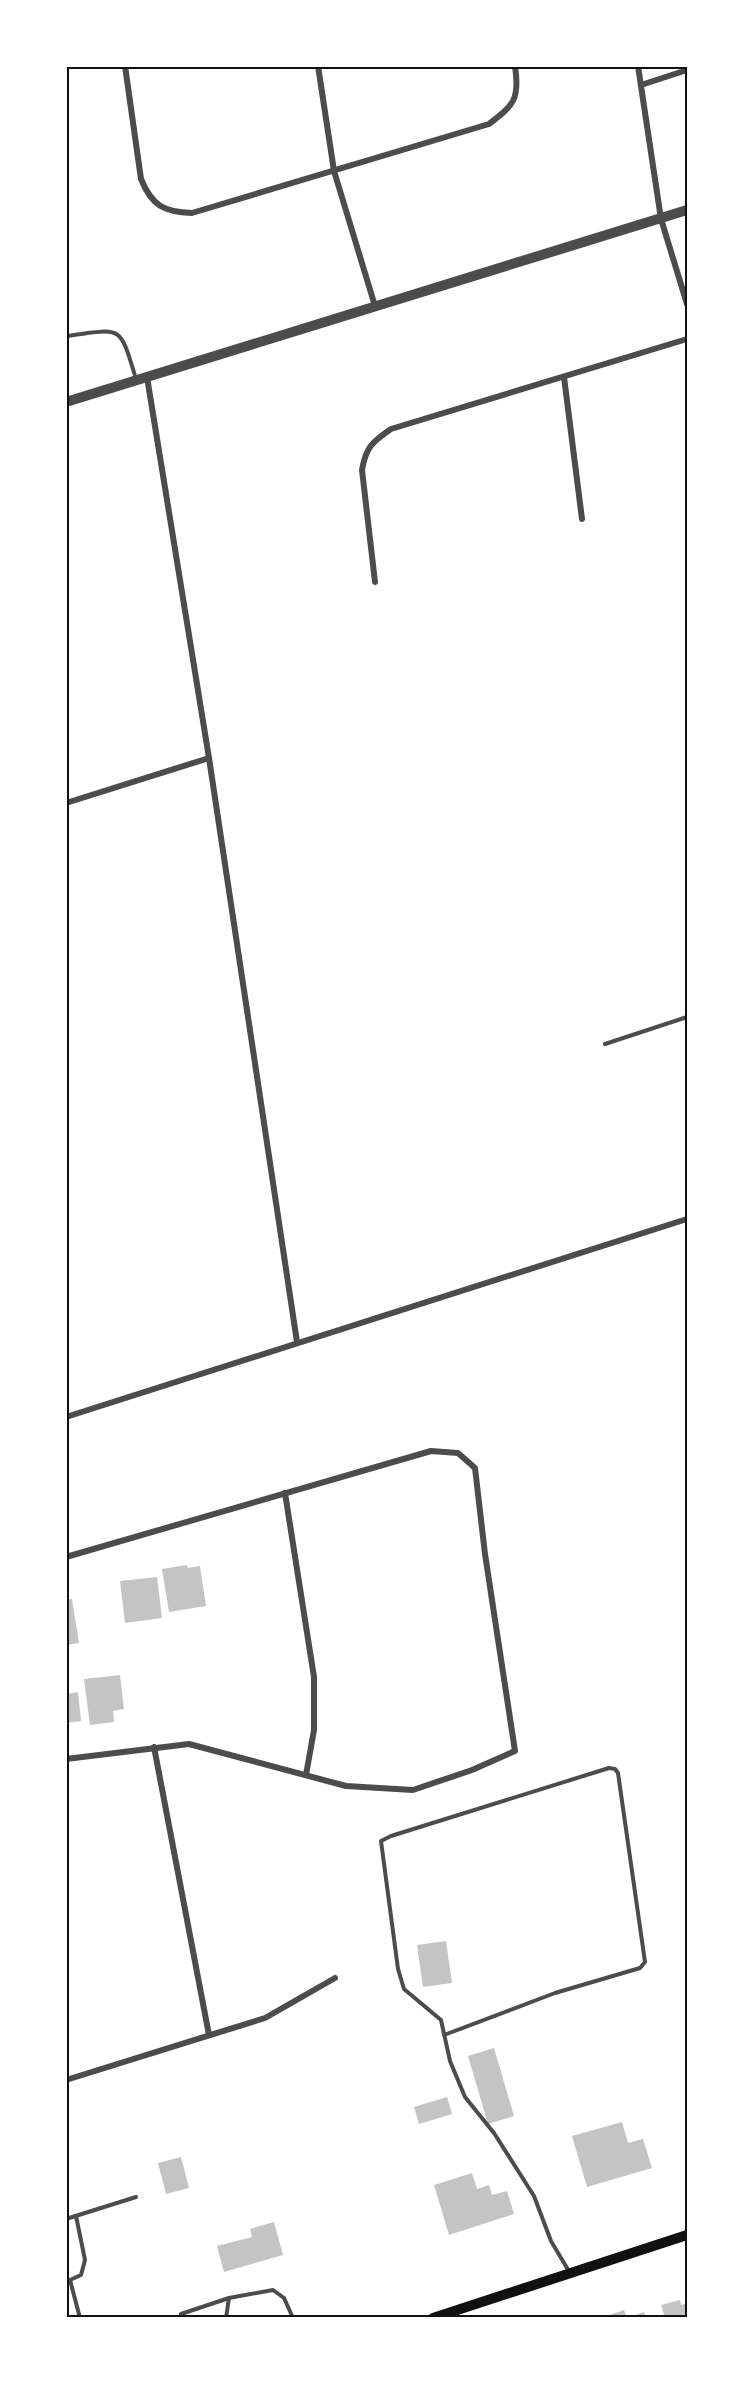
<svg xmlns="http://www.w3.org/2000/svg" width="753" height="2384" viewBox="0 0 753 2384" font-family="Bitter,serif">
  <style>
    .building { fill: #c4c4c4 }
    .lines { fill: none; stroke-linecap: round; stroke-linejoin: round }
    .service { stroke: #4c4c4c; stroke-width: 4 }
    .minor { stroke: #4c4c4c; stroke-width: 6 }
    .tertiary { stroke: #4c4c4c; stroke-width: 10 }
    .secondary { stroke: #111; stroke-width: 10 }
    .neatline { fill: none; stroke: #111; stroke-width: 2 }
  </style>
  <rect width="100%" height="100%" fill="#fff"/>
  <g class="building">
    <path d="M 187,1565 L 188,1568 L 200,1566 L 206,1606 L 169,1612 L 162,1569 Z"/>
    <path d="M 157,1577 L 162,1618 L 125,1623 L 120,1581 Z"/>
    <path d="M 72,1599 L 79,1643 L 66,1645 L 66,1600 Z"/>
    <path d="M 120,1675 L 124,1709 L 113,1711 L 114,1722 L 90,1725 L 84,1679 Z"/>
    <path d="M 78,1692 L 81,1721 L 66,1723 L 66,1694 Z"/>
    <path d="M 446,1941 L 452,1983 L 423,1987 L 417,1945 Z"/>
    <path d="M 494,2048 L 514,2116 L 488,2124 L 468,2056 Z"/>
    <path d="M 447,2097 L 452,2114 L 419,2124 L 414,2107 Z"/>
    <path d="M 622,2122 L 628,2143 L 643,2139 L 652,2168 L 587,2187 L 572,2136 Z"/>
    <path d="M 181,2157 L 189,2188 L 166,2194 L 158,2163 Z"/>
    <path d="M 472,2173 L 477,2189 L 489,2185 L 492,2195 L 507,2191 L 514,2214 L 449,2235 L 434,2185 Z"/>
    <path d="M 274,2222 L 283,2255 L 224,2272 L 217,2246 L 252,2237 L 250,2229 Z"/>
    <path d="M 680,2300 L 681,2305 L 687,2303 L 687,2318 L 665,2318 L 661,2305 Z"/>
    <path d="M 624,2310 L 627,2318 L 601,2318 Z"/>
    <path d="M 644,2312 L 646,2318 L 627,2318 Z"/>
  </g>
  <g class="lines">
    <g class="service">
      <path d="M 66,336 C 123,329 119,323 136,379"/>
      <path d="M 605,1044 L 687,1017"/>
      <path d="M 444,2035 L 555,1993 L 640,1968 L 645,1962 L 618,1773 L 615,1769 L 609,1768 L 391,1836 L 381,1841 L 398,1969 L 404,1989 L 441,2020 L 450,2061 L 465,2097 L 494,2133 L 534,2196 L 551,2241 L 570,2273"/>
      <path d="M 66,2219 L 136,2197"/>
      <path d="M 70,2280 L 81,2275 L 85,2260 L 76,2216"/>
      <path d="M 66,2281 L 70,2280 L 80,2318"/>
      <path d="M 181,2314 L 229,2298 L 273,2290 L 284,2298 L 293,2318"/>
      <path d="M 226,2318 L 229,2298"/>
    </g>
    <g class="minor">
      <path d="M 125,66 L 141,179 C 152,206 164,212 192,213 L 489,124 C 514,105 520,99 515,66"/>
      <path d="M 318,66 L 334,171 L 375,306"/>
      <path d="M 638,66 L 661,219 L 687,304"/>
      <path d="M 641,85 L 687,70"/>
      <path d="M 147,377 L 209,758 L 297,1342"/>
      <path d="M 564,377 L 582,519"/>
      <path d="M 375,582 L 362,470 C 366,447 372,442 391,429 L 687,339"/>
      <path d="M 66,803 L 209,758"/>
      <path d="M 66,1417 L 687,1219"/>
      <path d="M 285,1493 L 314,1677 L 314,1730 L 306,1775"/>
      <path d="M 66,1557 L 431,1451 L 458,1453 L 475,1468 L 485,1554 L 515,1751 L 472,1770 L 413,1790 L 346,1786 L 189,1744 L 66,1759"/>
      <path d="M 154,1747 L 209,2035"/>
      <path d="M 66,2080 L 265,2018 L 335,1978"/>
    </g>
    <path class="tertiary" d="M 66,402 L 687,210"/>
    <path class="secondary" d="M 433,2318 L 687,2235"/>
  </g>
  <rect width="753" height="2384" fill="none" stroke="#ffffff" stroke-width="135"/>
  <rect x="68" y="68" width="618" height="2248" class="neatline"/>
</svg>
